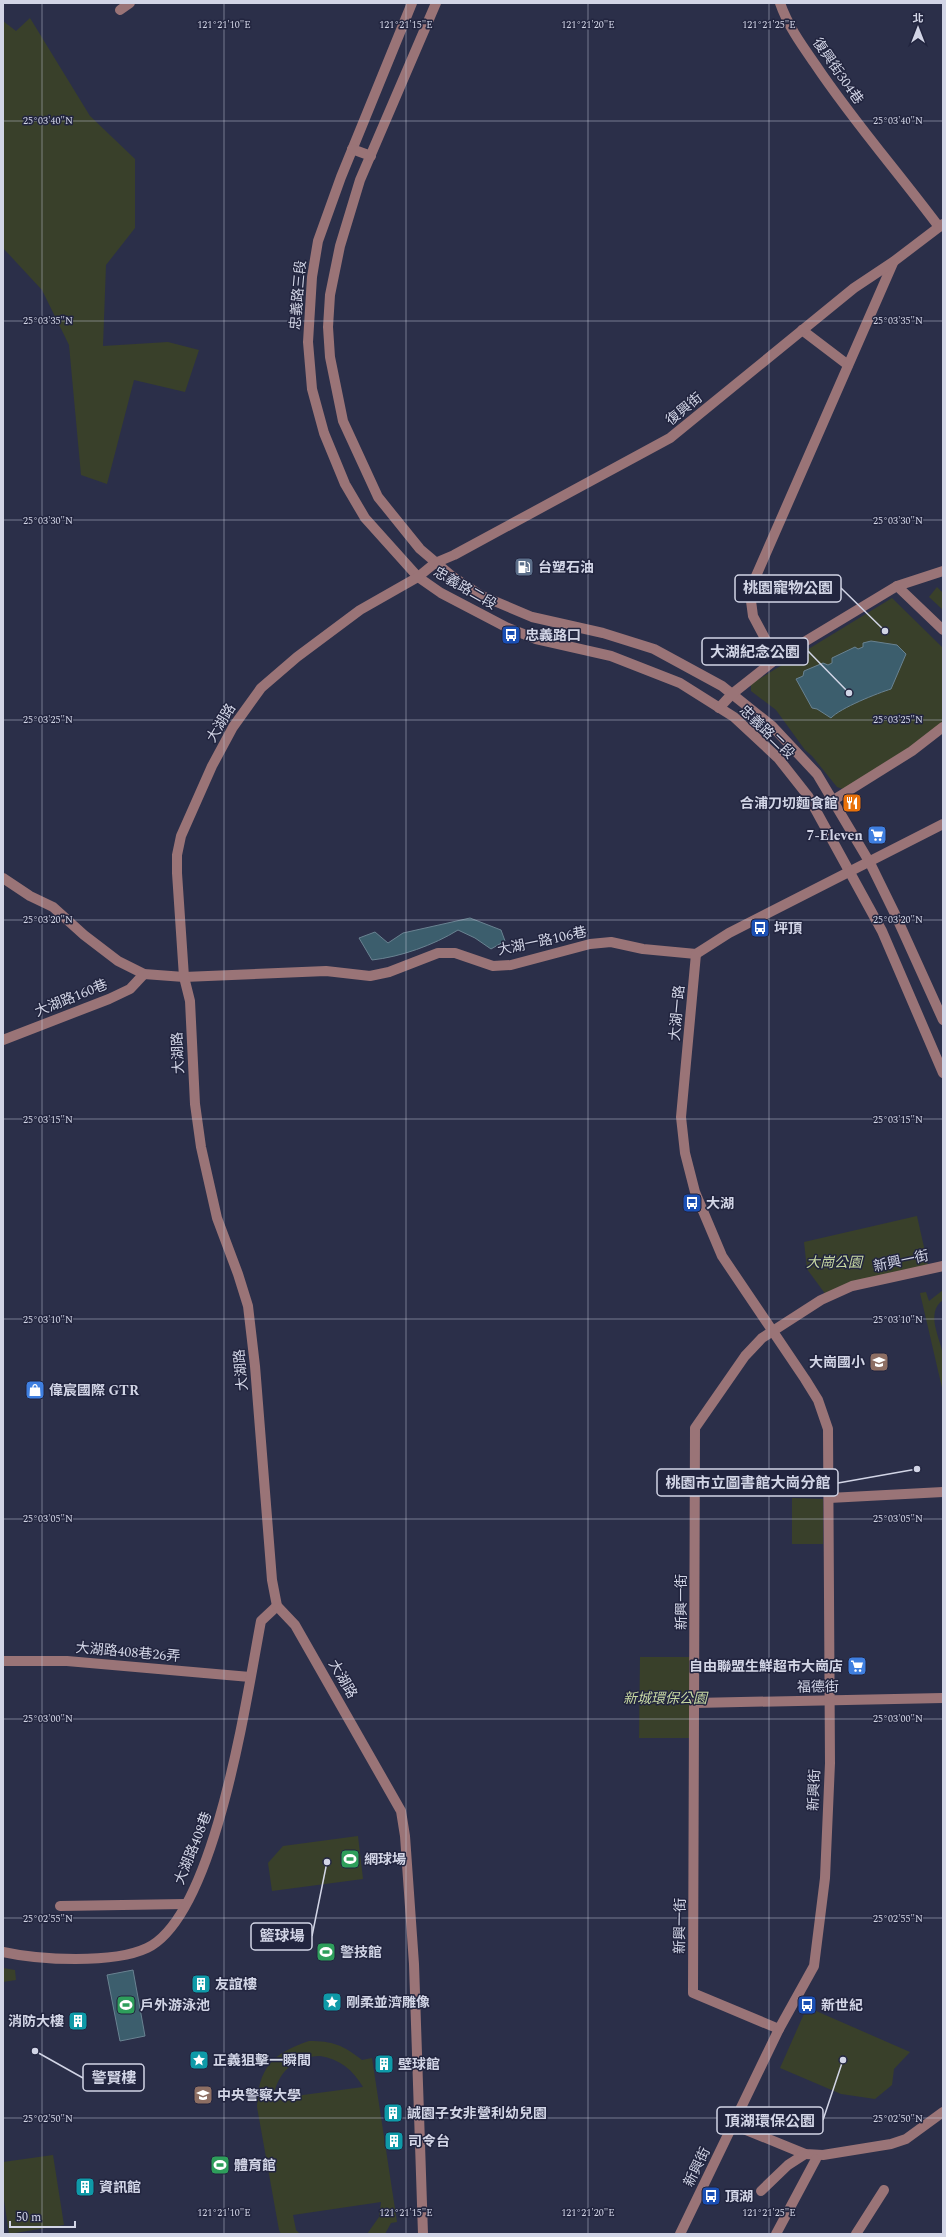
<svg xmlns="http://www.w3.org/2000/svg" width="946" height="2237" viewBox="0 0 946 2237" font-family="Spectral,'Noto Sans TC',serif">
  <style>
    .green { fill: #39402a; fill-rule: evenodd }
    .water { fill: #3c5e6d; stroke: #698291 }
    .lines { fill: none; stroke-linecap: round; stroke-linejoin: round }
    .minor { stroke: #9a7477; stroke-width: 10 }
    .ticks { fill: none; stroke: #d2d5e6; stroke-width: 1; stroke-opacity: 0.45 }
    .labels { text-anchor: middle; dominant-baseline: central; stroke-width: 3; stroke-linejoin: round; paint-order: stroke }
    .street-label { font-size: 14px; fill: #d2d5e6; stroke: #22253f }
    .poi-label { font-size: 14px; font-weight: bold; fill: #d2d5e6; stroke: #22253f; text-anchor: start }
    .park-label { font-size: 14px; font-style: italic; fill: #c9daa3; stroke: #22253f }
    .ticks-label { font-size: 10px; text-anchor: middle; fill: #d2d5e6; stroke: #22253f; stroke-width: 3; stroke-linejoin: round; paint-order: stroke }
    .leader { fill: none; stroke: #d2d5e6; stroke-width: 1.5 }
    .callout-dot { fill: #d2d5e6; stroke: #22253f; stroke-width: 1.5 }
    .callout { fill: #22253f; stroke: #d2d5e6; stroke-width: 1.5 }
    .callout-label { font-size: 15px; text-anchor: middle; font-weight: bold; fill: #d2d5e6 }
  </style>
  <rect width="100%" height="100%" fill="#2b2f49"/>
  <g class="green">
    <path d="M 30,18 L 90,116 L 135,159 L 135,228 L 106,265 L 103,346 L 168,342 L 199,350 L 185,392 L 134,380 L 107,484 L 81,475 L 69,345 L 42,290 L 3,248 L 3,21 L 16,31 Z"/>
    <path d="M 937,587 L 943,593 L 943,610 L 929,597 Z"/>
    <path d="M 892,598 L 943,648 L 943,724 L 884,768 L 843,789 L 837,787 L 812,756 L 805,750 L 776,710 L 751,691 L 751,684 Z"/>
    <path d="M 917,1216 L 928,1265 L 826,1295 L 807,1269 L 804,1242 Z"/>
    <path d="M 943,1290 L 943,1300 C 925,1313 940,1337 943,1355 C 945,1367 943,1380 943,1392 L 920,1293 L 926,1292 L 929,1301 Z"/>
    <path d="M 792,1498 L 823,1499 L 823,1544 L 792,1544 Z"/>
    <path d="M 640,1657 L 690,1657 L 690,1738 L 639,1738 Z"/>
    <path d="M 358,1836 L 363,1879 L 272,1891 L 268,1863 L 283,1846 Z"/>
    <path d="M 3,1968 L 15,1970 L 16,1980 L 3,1982 Z"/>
    <path d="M 807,2007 L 910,2052 L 894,2069 L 892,2085 L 875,2099 L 841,2094 L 780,2068 Z"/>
    <path d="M 309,2041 C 333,2041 343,2045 362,2060 L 372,2058 L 397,2222 L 391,2223 L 385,2234 L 367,2234 L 379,2217 L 381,2202 L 293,2215 L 296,2230 L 300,2234 L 281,2234 L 279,2230 L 257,2107 C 258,2068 273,2053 309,2041 ZM 320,2056 C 340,2059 353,2070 363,2087 L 273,2099 C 277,2073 293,2057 320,2056 Z"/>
    <path d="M 53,2155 L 64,2225 L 9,2234 L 3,2193 L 3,2162 Z"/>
  </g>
  <g class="water">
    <path d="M 871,641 L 897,645 L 906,654 L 891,689 C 878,693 840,708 831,718 L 817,709 L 812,708 L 796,679 L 803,676 L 804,671 L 823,663 L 828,665 L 832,663 L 832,658 L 855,647 L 858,649 L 863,647 L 863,643 Z"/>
    <path d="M 470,918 L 501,930 L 505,941 L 491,949 L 475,938 L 458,930 C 434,945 400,957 372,960 L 359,938 L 375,932 L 388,943 L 403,933 Z"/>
    <path d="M 133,1970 L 145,2036 L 120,2041 L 107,1975 Z"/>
  </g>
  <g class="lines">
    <g class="minor">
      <path d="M 412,3 L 341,177 L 318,241 L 312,277 L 308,342 L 312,389 L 324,433 L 345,484 L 365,518 L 418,577 L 441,593 L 508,628 L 536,639 L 611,656 L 680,683 L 734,717 L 778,758 L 808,796 L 882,931 L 943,1073"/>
      <path d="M 436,3 L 360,180 L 340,246 L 330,295 L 328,327 L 330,357 L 343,421 L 378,497 L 420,549 L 453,577 L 480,595 L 532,617 L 603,633 L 654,649 L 722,686 L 772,726 L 817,774 L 870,863 L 895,914 L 943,1020"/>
      <path d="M 780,3 C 788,26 801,44 815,64 C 853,121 898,172 939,227"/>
      <path d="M 120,10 L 130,3"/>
      <path d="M 352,149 L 371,156"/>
      <path d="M 802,330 L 848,365"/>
      <path d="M 897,586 L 943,630"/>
      <path d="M 776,659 L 753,616 L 751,601 L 756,576 L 893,263"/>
      <path d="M 719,708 L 732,694 L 776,659 L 897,586 L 943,571"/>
      <path d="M 832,801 L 912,751 L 943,727"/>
      <path d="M 3,878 L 30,896 L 53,907 L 84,935 L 118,961 L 144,974 L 184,977 L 326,971 L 370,976 L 389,972 L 438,953 L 455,953 L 493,966 L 511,965 L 590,944 L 611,942 L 643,949 L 696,954"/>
      <path d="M 696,954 L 729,933 L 943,824"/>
      <path d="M 3,1040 L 109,999 L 130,989 L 144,974"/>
      <path d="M 829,1498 L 943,1492"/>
      <path d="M 3,1661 L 67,1661 L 250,1677"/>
      <path d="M 694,1703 L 943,1698"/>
      <path d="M 60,1906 L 185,1904"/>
      <path d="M 3,1952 C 39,1960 113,1964 147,1948 C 216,1915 247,1694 261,1621 L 277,1606"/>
      <path d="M 779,2029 L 693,1993 L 695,1428 L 745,1356 L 762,1338 L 821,1300 L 852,1286 L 943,1266"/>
      <path d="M 734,2125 L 805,2154 L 823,2155 L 891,2144 L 906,2139 L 943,2112"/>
      <path d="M 761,2191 L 788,2165 L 805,2154"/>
      <path d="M 423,2234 L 414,1964 L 405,1836 L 401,1811 L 295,1625 L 277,1606 L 272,1580 L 255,1366 L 248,1306 L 238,1274 L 217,1218 L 201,1147 L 195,1104 L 190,1001 L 184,977 L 177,873 L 177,855 L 181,836 L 212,766 L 233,727 L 261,688 L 297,657 L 360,610 L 418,577 L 435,563 L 454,555 L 670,438 L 854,288 L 893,262 L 943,224"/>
      <path d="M 680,2234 L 779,2029 L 814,1966 L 825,1878 L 830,1763 L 828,1429 L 818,1400 L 805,1379 L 722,1256 L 695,1192 L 685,1153 L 681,1117 L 696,954"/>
      <path d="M 776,2234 L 816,2159"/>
      <path d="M 856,2234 L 884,2190"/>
    </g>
  </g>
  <path class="ticks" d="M 42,3 L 42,2234M 224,3 L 224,2234M 406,3 L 406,2234M 588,3 L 588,2234M 769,3 L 769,2234M 3,121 L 943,121M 3,321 L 943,321M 3,520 L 943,520M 3,720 L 943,720M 3,920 L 943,920M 3,1119 L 943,1119M 3,1319 L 943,1319M 3,1519 L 943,1519M 3,1719 L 943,1719M 3,1918 L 943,1918M 3,2118 L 943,2118"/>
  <defs>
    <g id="fuel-square" transform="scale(1)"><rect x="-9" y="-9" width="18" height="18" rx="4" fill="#5c6f8a" stroke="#22253f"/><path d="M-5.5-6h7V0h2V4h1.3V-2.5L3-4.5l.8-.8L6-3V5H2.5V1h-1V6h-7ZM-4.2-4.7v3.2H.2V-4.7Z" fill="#fff"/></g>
    <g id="bus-square" transform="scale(1)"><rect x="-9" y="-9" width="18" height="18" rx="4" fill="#1a4fb4" stroke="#22253f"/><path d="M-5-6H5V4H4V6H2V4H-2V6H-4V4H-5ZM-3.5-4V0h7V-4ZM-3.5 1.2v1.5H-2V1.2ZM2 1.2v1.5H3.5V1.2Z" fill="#fff"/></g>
    <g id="restaurant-square" transform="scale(1)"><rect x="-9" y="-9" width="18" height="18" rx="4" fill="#e8710a" stroke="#22253f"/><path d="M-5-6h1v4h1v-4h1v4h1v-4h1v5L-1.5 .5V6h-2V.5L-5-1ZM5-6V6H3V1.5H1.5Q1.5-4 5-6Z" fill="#fff"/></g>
    <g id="supermarket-square" transform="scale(1)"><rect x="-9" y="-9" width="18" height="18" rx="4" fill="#3f7fe0" stroke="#22253f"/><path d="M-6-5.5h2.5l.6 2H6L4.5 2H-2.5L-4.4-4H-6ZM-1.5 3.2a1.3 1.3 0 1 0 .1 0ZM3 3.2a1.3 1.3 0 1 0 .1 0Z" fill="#fff"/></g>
    <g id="school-square" transform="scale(1)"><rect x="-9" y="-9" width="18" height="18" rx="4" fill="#8d6e63" stroke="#22253f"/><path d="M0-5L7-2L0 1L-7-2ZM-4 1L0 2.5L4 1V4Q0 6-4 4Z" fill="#fff"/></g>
    <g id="shop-square" transform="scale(1)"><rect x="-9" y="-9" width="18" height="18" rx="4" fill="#3f7fe0" stroke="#22253f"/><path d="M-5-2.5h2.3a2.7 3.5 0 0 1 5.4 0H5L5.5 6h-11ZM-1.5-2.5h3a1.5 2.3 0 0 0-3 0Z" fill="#fff"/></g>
    <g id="stadium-square" transform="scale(1)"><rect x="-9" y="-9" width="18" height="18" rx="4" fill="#2e9e5b" stroke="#22253f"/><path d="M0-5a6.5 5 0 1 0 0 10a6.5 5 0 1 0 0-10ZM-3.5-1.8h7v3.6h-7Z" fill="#fff"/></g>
    <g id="building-square" transform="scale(1)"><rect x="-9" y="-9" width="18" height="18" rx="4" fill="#0f9aa8" stroke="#22253f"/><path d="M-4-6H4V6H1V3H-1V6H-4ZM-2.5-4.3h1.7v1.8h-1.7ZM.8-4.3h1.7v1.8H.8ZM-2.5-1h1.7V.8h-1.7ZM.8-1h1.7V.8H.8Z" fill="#fff"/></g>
    <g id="sight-square" transform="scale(1)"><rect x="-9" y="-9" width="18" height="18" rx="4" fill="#0f9aa8" stroke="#22253f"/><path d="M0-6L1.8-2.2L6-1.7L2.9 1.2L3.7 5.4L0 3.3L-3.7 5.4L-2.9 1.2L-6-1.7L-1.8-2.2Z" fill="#fff"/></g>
    <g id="university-square" transform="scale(1)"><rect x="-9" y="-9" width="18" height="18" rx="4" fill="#8d6e63" stroke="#22253f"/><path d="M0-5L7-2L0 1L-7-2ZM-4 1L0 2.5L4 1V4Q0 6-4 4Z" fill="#fff"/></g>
  </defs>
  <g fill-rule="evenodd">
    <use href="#fuel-square" x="524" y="567"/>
    <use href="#bus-square" x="511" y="635"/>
    <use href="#restaurant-square" x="852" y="803"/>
    <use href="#supermarket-square" x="877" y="835"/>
    <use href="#bus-square" x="760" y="928"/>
    <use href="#bus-square" x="692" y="1203"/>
    <use href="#school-square" x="879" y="1362"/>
    <use href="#shop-square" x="35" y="1390"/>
    <use href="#supermarket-square" x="857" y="1666"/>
    <use href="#stadium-square" x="350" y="1859"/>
    <use href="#stadium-square" x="326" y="1952"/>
    <use href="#building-square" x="201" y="1984"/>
    <use href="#sight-square" x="332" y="2002"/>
    <use href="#stadium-square" x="126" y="2005"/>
    <use href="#bus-square" x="807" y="2005"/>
    <use href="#building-square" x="78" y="2021"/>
    <use href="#sight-square" x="199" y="2060"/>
    <use href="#building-square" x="384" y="2064"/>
    <use href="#university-square" x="203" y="2095"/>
    <use href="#building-square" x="393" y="2113"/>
    <use href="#building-square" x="394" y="2141"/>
    <use href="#stadium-square" x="220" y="2165"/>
    <use href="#building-square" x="85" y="2187"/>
    <use href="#bus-square" x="711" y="2196"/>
  </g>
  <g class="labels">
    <g class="street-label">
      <text transform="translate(838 71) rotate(55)">復興街304巷</text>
      <text transform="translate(298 295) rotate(-85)">忠義路三段</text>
      <text transform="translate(684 409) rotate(-39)">復興街</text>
      <text transform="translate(465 588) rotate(30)">忠義路二段</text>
      <text transform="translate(221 723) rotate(-59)">大湖路</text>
      <text transform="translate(767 732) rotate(44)">忠義路二段</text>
      <text transform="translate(542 941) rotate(-12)">大湖一路106巷</text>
      <text transform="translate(71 998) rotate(-22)">大湖路160巷</text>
      <text transform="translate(677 1013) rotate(-85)">大湖一路</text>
      <text transform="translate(178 1053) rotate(-93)">大湖路</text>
      <text transform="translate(901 1261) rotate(-12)">新興一街</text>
      <text transform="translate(241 1370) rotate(-95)">大湖路</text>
      <text transform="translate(681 1602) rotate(-90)">新興一街</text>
      <text transform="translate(128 1652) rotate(5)">大湖路408巷26弄</text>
      <text transform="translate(343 1679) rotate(60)">大湖路</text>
      <text transform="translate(818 1687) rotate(-1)">福德街</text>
      <text transform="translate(814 1790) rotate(-87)">新興街</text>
      <text transform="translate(193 1848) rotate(-68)">大湖路408巷</text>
      <text transform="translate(680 1926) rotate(-89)">新興一街</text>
      <text transform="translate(697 2167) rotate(-64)">新興街</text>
    </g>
    <g class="poi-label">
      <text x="538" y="567">台塑石油</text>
      <text x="525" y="635">忠義路口</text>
      <text x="838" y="803" text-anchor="end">合浦刀切麵食館</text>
      <text x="863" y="835" text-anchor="end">7-Eleven</text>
      <text x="774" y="928">坪頂</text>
      <text x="706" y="1203">大湖</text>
      <text x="865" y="1362" text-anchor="end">大崗國小</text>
      <text x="49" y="1390">偉宸國際 GTR</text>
      <text x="843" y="1666" text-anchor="end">自由聯盟生鮮超市大崗店</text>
      <text x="364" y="1859">網球場</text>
      <text x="340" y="1952">警技館</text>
      <text x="215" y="1984">友誼樓</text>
      <text x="346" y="2002">剛柔並濟雕像</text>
      <text x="140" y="2005">戶外游泳池</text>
      <text x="821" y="2005">新世紀</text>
      <text x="64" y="2021" text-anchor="end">消防大樓</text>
      <text x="213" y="2060">正義狙擊一瞬間</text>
      <text x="398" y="2064">壁球館</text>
      <text x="217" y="2095">中央警察大學</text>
      <text x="407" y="2113">誠園子女非營利幼兒園</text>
      <text x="408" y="2141">司令台</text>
      <text x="234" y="2165">體育館</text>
      <text x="99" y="2187">資訊館</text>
      <text x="725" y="2196">頂湖</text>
    </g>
    <g class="park-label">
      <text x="834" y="1262">大崗公園</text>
      <text x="665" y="1698">新城環保公園</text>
    </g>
  </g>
  <g class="ticks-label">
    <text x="224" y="28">121°21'10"E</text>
    <text x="406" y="28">121°21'15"E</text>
    <text x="588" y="28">121°21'20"E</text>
    <text x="769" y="28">121°21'25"E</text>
    <text x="48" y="124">25°03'40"N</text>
    <text x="898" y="124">25°03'40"N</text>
    <text x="48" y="324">25°03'35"N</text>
    <text x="898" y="324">25°03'35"N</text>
    <text x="48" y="524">25°03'30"N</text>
    <text x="898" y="524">25°03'30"N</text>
    <text x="48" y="723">25°03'25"N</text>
    <text x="898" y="723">25°03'25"N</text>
    <text x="48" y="923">25°03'20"N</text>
    <text x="898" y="923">25°03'20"N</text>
    <text x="48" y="1123">25°03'15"N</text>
    <text x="898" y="1123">25°03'15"N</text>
    <text x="48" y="1323">25°03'10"N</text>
    <text x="898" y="1323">25°03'10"N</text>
    <text x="48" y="1522">25°03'05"N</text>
    <text x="898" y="1522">25°03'05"N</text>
    <text x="48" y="1722">25°03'00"N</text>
    <text x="898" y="1722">25°03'00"N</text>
    <text x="48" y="1922">25°02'55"N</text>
    <text x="898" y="1922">25°02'55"N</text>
    <text x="48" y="2122">25°02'50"N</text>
    <text x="898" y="2122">25°02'50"N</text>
    <text x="224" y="2216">121°21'10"E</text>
    <text x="406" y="2216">121°21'15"E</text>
    <text x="588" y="2216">121°21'20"E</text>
    <text x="769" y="2216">121°21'25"E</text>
  </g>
  <path class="leader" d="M885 631L841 588M849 693L808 651M917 1469L838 1483M327 1862L312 1936M35 2051L83 2078M843 2060L823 2120"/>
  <g class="callout-dot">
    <circle cx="885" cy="631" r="4"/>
    <circle cx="849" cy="693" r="4"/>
    <circle cx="917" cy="1469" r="4"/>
    <circle cx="327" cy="1862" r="4"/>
    <circle cx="35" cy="2051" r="4"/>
    <circle cx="843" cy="2060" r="4"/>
  </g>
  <g class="callout">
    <rect x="735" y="575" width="106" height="27" rx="4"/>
    <rect x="702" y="638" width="106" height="27" rx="4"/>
    <rect x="657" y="1469" width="181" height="27" rx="4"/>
    <rect x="251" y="1923" width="61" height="27" rx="4"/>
    <rect x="83" y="2064" width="61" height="27" rx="4"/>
    <rect x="717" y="2107" width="106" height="27" rx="4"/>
  </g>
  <g class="callout-label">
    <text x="788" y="593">桃園寵物公園</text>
    <text x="755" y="657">大湖紀念公園</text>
    <text x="748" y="1488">桃園市立圖書館大崗分館</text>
    <text x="282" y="1941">籃球場</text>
    <text x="114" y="2083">警賢樓</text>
    <text x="770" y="2126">頂湖環保公園</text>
  </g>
  <rect width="946" height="2237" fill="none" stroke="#d2d5e6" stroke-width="8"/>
  <g transform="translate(918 28)" stroke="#22253f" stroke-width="3" paint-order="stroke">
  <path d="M0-3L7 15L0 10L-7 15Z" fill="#d2d5e6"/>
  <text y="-6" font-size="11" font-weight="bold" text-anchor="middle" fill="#d2d5e6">北</text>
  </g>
  <path d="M10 2221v6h65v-6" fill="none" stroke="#d2d5e6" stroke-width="2"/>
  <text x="16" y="2221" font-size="12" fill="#d2d5e6" stroke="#22253f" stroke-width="3" paint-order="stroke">50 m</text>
</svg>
